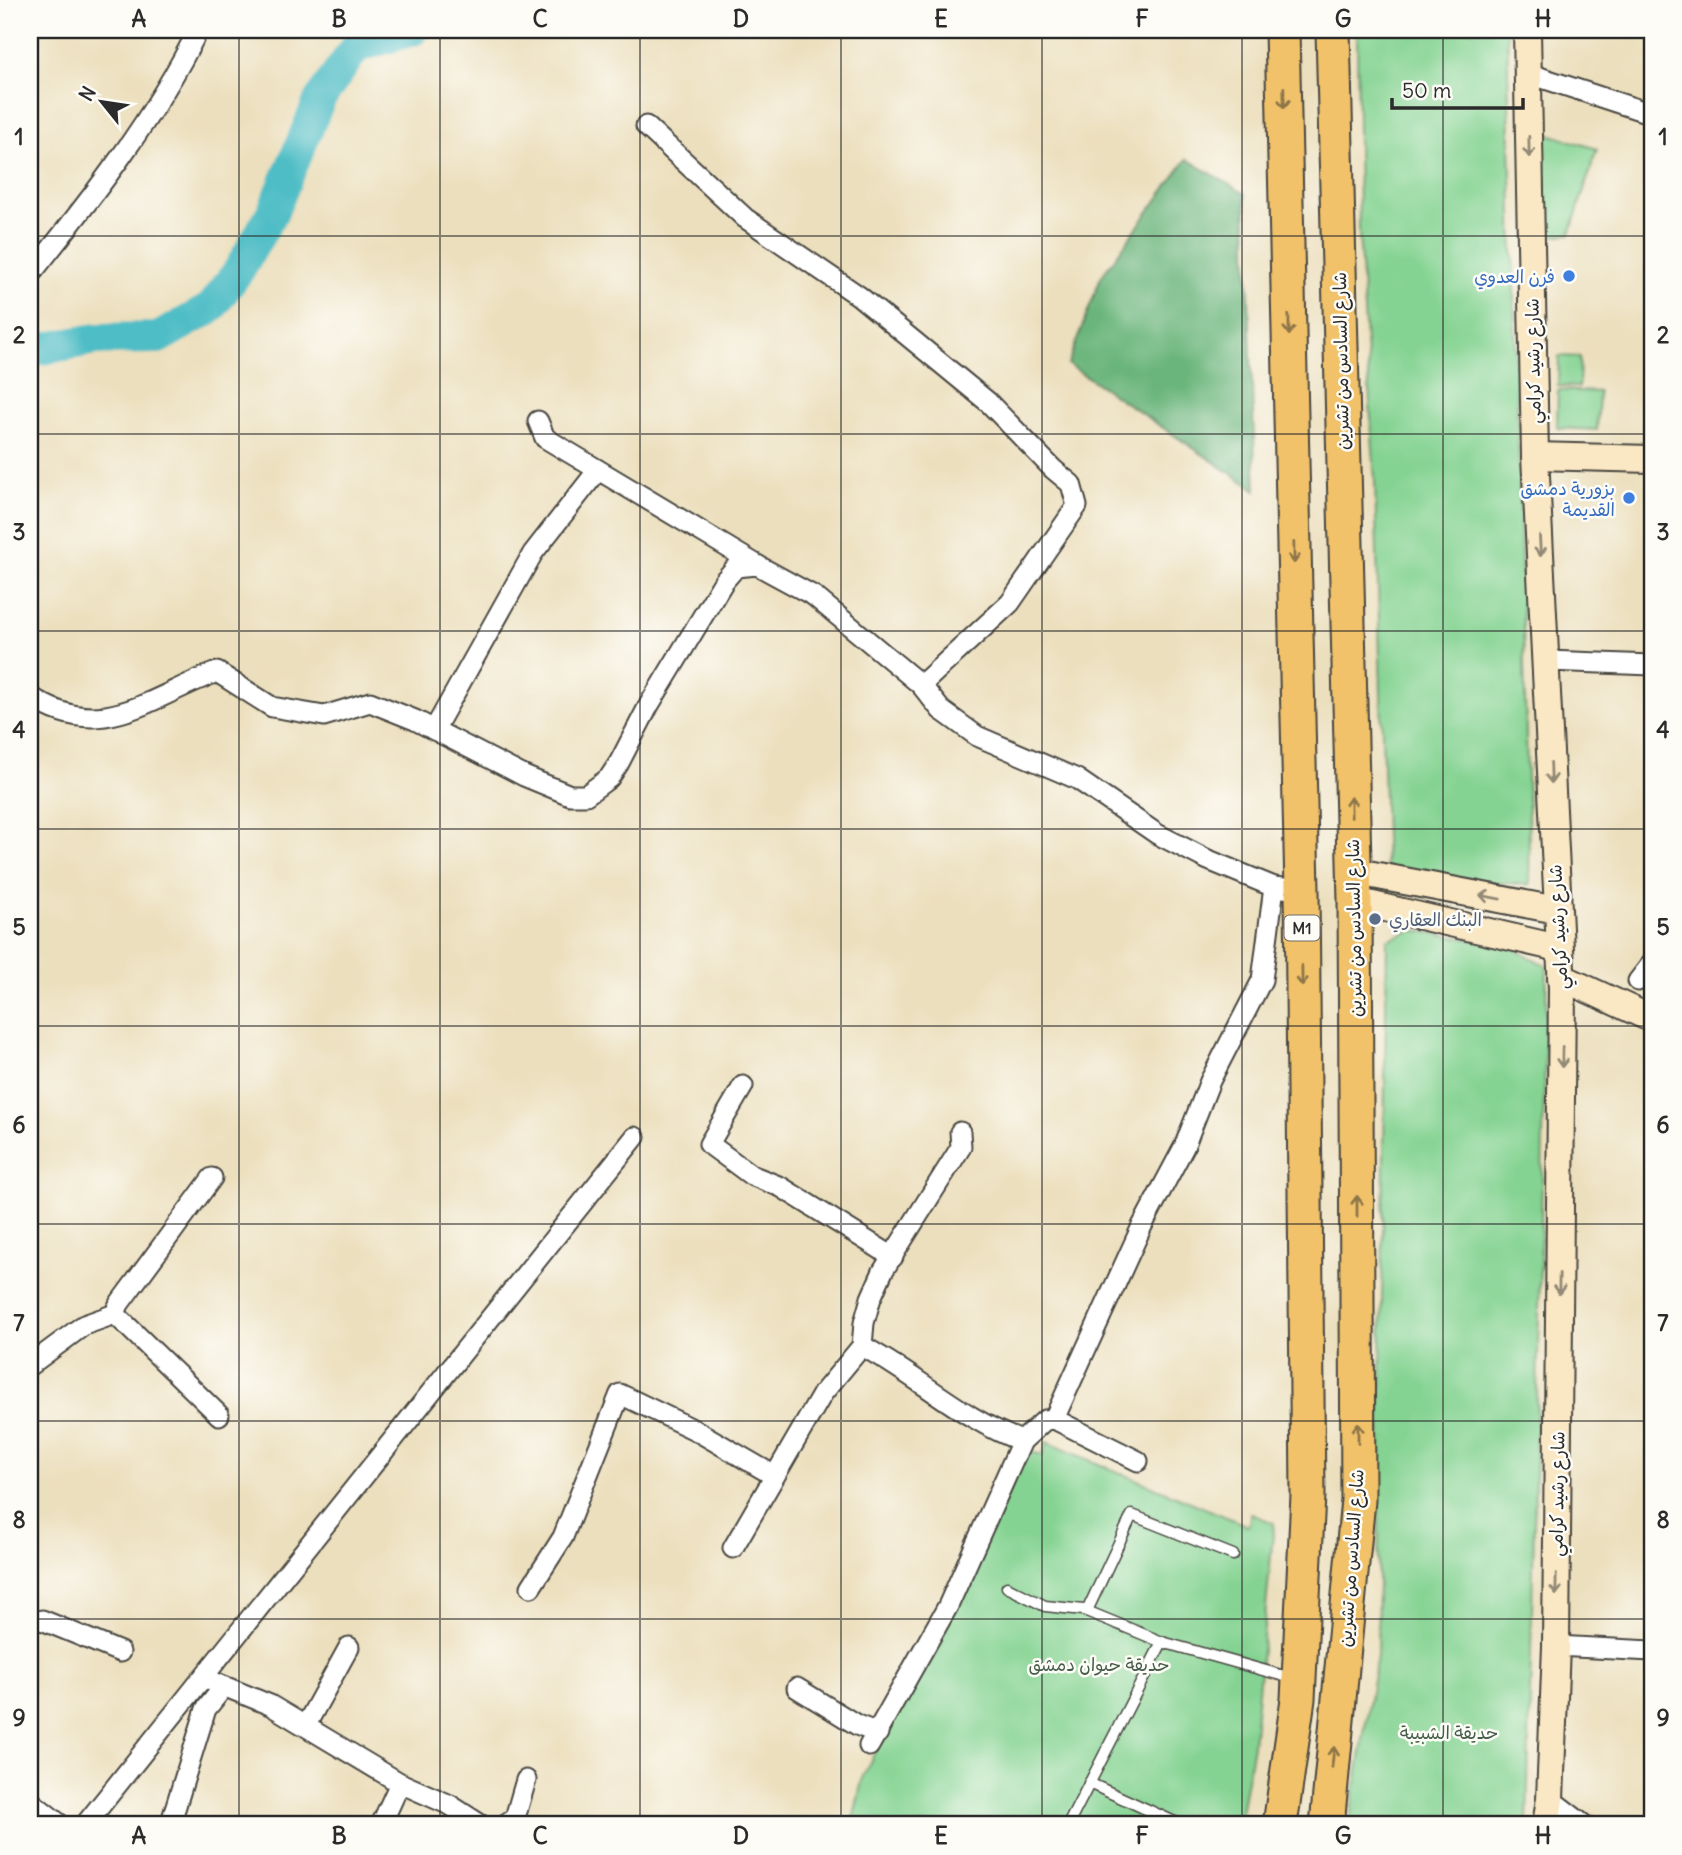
<svg xmlns="http://www.w3.org/2000/svg" width="1682" height="1855" viewBox="0 0 1682 1855" font-family="Delius,'Playpen Sans Arabic',sans-serif">
  <style>
    .green { fill: #84d392; stroke: #587f5e; stroke-width: 2 }
    .forest { fill: #6bb57c; stroke: #4b7054; stroke-width: 2 }
    .lines { fill: none; stroke-linecap: round; stroke-linejoin: round }
    .river { stroke: #4fbdc6; stroke-width: 32 }
    .lane-casing { stroke: #484641; stroke-width: 13 }
    .street-casing { stroke: #484641; stroke-width: 23 }
    .secondary-casing { stroke: #484641; stroke-width: 30 }
    .highway-casing { stroke: #484641; stroke-width: 37 }
    .lane { stroke: #fff; stroke-width: 10 }
    .street { stroke: #fff; stroke-width: 19 }
    .secondary { stroke: #fae7c3; stroke-width: 26 }
    .highway { stroke: #f2c26a; stroke-width: 33 }
    .oneway { stroke: #8e764a }
    .oneway2 { stroke: #928977 }
    .grid { fill: none; stroke: #2b2b2b; stroke-width: 2; stroke-opacity: 0.55 }
    .shop-dot { fill: #3f7fe0; stroke: #fdfcf7; stroke-width: 2.5 }
    .service-dot { fill: #5c6f8a; stroke: #fdfcf7; stroke-width: 2.5 }
    .labels { text-anchor: middle; dominant-baseline: central; stroke-width: 5; stroke-linejoin: round; paint-order: stroke }
    .shield { fill: #fdfcf7; stroke: #6a6a68; stroke-width: 2 }
    .shield-label { font-size: 16px; font-weight: bold; fill: #2b2b2b }
    .shop-label { font-size: 18px; fill: #366cbe; stroke: #fdfcf7; text-anchor: end }
    .street-label { font-size: 18px; fill: #2b2b2b; stroke: #fdfcf7 }
    .service-label { font-size: 18px; fill: #4e5e75; stroke: #fdfcf7; text-anchor: start }
    .park-label { font-size: 18px; fill: #465d4a; stroke: #fdfcf7 }
    .neatline { fill: none; stroke: #2b2b2b; stroke-width: 2.5 }
    .grid-label { font-size: 23px; text-anchor: middle; font-weight: bold; fill: #2b2b2b }
  </style>
  <rect width="100%" height="100%" fill="#fdfcf7"/>
  <filter id="ink" filterUnits="userSpaceOnUse"><feTurbulence type="fractalNoise" baseFrequency=".0143" numOctaves="2"/><feDisplacementMap in="SourceGraphic" scale="14" xChannelSelector="R" yChannelSelector="G"/><feConvolveMatrix kernelMatrix="1 2 1 2 8 2 1 2 1" color-interpolation-filters="sRGB"/></filter>
  <filter id="wash" filterUnits="userSpaceOnUse"><feTurbulence type="fractalNoise" baseFrequency=".00686" numOctaves="4" result="noise"/><feDisplacementMap in="SourceGraphic" scale="28" xChannelSelector="R" yChannelSelector="G"/><feGaussianBlur stdDeviation="1.57" result="paint"/><feColorMatrix in="noise" values="0 0 0 0 0 0 0 0 0 0 0 0 0 0 0 0 0 1.4 0 .05"/><feComposite in="paint" operator="in"/></filter>
  <g filter="url(#wash)">
    <rect width="100%" height="100%" fill="#ecdfbd"/>
    <g class="green">
      <path d="M 1357,30 L 1507,30 L 1530,885 L 1386,874 L 1375,481 L 1359,233 Z"/>
      <path d="M 1539,131 L 1597,149 L 1570,234 L 1542,237 Z"/>
      <path d="M 1559,356 L 1580,357 L 1579,387 L 1558,386 Z"/>
      <path d="M 1558,390 L 1599,392 L 1597,430 L 1557,428 Z"/>
      <path d="M 1412,930 L 1506,945 L 1547,966 L 1527,1825 L 1349,1825 L 1377,1655 L 1387,940 Z"/>
      <path d="M 1046,1442 L 1248,1526 L 1251,1514 L 1274,1523 L 1253,1745 L 1239,1825 L 852,1825 L 863,1776 L 1026,1451 L 1043,1455 Z"/>
    </g>
    <path class="forest" d="M 1187,159 L 1245,194 L 1256,490 L 1068,364 L 1101,277 Z"/>
    <g class="lines">
      <path class="river" d="M 30,351 L 97,339 L 158,338 L 211,308 L 239,270 L 273,211 L 320,99 L 356,47 L 413,30"/>
    </g>
  </g>
  <g filter="url(#ink)">
    <g class="lines">
      <g class="lane-casing">
        <g id="lane">
          <path d="M 1007,1587 L 1045,1606 L 1084,1610 L 1162,1642"/>
          <path d="M 1087,1611 L 1132,1515 L 1233,1555"/>
          <path d="M 1089,1783 L 1181,1825"/>
          <path d="M 1068,1825 L 1162,1642 L 1295,1679"/>
        </g>
      </g>
      <g class="street-casing">
        <g id="street">
          <path d="M 1527,73 L 1652,114"/>
          <path d="M 646,126 L 745,218 L 859,296 L 988,402 L 1053,469 L 1071,484 L 1077,506 L 1010,603 L 921,685"/>
          <path d="M 30,275 C 92,198 154,119 198,30"/>
          <path d="M 538,421 L 545,438 L 757,565"/>
          <path d="M 1548,661 L 1652,665"/>
          <path d="M 30,696 C 101,745 151,696 217,672 L 272,707 L 324,716 L 370,702 L 415,720 L 524,776 L 570,795 L 586,795 L 609,778 L 619,763 L 649,705 L 724,581 L 736,567 L 757,565 L 814,596 L 921,685 L 941,710 L 977,736 L 1077,779 L 1157,834 L 1206,859 L 1274,887 L 1302,890"/>
          <path d="M 434,730 L 533,553 L 598,470"/>
          <path d="M 1638,981 L 1652,963"/>
          <path d="M 743,1086 L 709,1144 L 751,1175 L 781,1187 L 893,1257"/>
          <path d="M 115,1314 L 119,1304 L 212,1178"/>
          <path d="M 115,1314 L 219,1415"/>
          <path d="M 862,1346 C 917,1375 963,1420 1022,1441"/>
          <path d="M 30,1365 L 84,1325 L 115,1314"/>
          <path d="M 1054,1419 L 1142,1226 L 1184,1147 L 1210,1081 L 1262,980 L 1274,887"/>
          <path d="M 733,1548 L 823,1393 L 862,1346 L 864,1323 L 871,1298 L 883,1271 L 961,1147 L 960,1132"/>
          <path d="M 531,1587 L 563,1537 L 620,1394 L 697,1431 L 773,1475"/>
          <path d="M 30,1622 L 42,1620 L 120,1652"/>
          <path d="M 1556,1646 L 1652,1651"/>
          <path d="M 204,1678 L 270,1705 L 400,1783 L 450,1805 L 481,1825"/>
          <path d="M 797,1688 L 857,1725 L 878,1733"/>
          <path d="M 306,1725 L 349,1647"/>
          <path d="M 869,1746 L 948,1606 L 1022,1441 L 1045,1420 L 1054,1419 L 1138,1461"/>
          <path d="M 1550,1799 L 1584,1825"/>
          <path d="M 30,1801 L 61,1825"/>
          <path d="M 85,1825 L 635,1137"/>
          <path d="M 170,1825 L 206,1709 L 223,1688"/>
          <path d="M 381,1825 L 400,1783"/>
          <path d="M 504,1825 L 515,1818 L 526,1780"/>
        </g>
      </g>
      <g class="secondary-casing">
        <g id="secondary">
          <path d="M 1527,30 L 1535,456 L 1562,988 L 1556,1646 L 1550,1799 L 1546,1825"/>
          <path d="M 1535,456 L 1652,459"/>
          <path d="M 1352,871 L 1557,910"/>
          <path d="M 1355,901 L 1558,948"/>
          <path d="M 1561,977 L 1652,1019"/>
        </g>
      </g>
      <g class="highway-casing">
        <g id="highway">
          <path d="M 1280,1825 L 1298,1699 L 1308,1495 L 1302,890 L 1282,30"/>
          <path d="M 1327,1825 L 1358,1500 L 1355,901 L 1333,30"/>
        </g>
      </g>
      <use href="#lane" class="lane"/>
      <use href="#street" class="street"/>
      <use href="#secondary" class="secondary"/>
      <use href="#highway" class="highway"/>
    </g>
    <defs><path id="oneway-shaft" d="M-6 0H5M1.5-3L5.5 0L1.5 3" fill="none" stroke-width="1.6" stroke-linecap="round" stroke-linejoin="round" transform="scale(1.75)"/></defs>
    <g class="oneway">
      <use href="#oneway-shaft" transform="translate(1284 98) rotate(89)"/>
      <use href="#oneway-shaft" transform="translate(1289 325) rotate(89)"/>
      <use href="#oneway-shaft" transform="translate(1294 553) rotate(89)"/>
      <use href="#oneway-shaft" transform="translate(1351 807) rotate(-91)"/>
      <use href="#oneway-shaft" transform="translate(1302 976) rotate(89)"/>
      <use href="#oneway-shaft" transform="translate(1357 1206) rotate(-90)"/>
      <use href="#oneway-shaft" transform="translate(1358 1433) rotate(-90)"/>
      <use href="#oneway-shaft" transform="translate(1333 1757) rotate(-84)"/>
    </g>
    <g class="oneway2">
      <use href="#oneway-shaft" transform="translate(1529 147) rotate(89)"/>
      <use href="#oneway-shaft" transform="translate(1540 546) rotate(87)"/>
      <use href="#oneway-shaft" transform="translate(1551 773) rotate(88)"/>
      <use href="#oneway-shaft" transform="translate(1490 897) rotate(-169)"/>
      <use href="#oneway-shaft" transform="translate(1562 1057) rotate(91)"/>
      <use href="#oneway-shaft" transform="translate(1559 1284) rotate(91)"/>
      <use href="#oneway-shaft" transform="translate(1556 1585) rotate(91)"/>
    </g>
  </g>
  <path class="grid" d="M 239,30 L 239,1825M 440,30 L 440,1825M 640,30 L 640,1825M 841,30 L 841,1825M 1042,30 L 1042,1825M 1242,30 L 1242,1825M 1443,30 L 1443,1825M 30,236 L 1652,236M 30,434 L 1652,434M 30,631 L 1652,631M 30,829 L 1652,829M 30,1026 L 1652,1026M 30,1224 L 1652,1224M 30,1421 L 1652,1421M 30,1619 L 1652,1619"/>
  <g class="shop-dot">
    <circle cx="1569" cy="276" r="7"/>
    <circle cx="1629" cy="498" r="7"/>
  </g>
  <circle class="service-dot" cx="1375" cy="919" r="7"/>
  <g class="labels">
    <rect class="shield" x="1284.5" y="915.5" width="35" height="25" rx="5"/>
    <g class="shield-label">
      <text x="1302" y="928">M1</text>
    </g>
    <g class="shop-label">
      <text x="1555" y="276">فرن العدوي</text>
      <text x="1615" y="488">بزورية دمشق<tspan x="1615" dy="21">القديمة</tspan></text>
    </g>
    <g class="street-label">
      <text transform="translate(1341 361) rotate(-91)">شارع السادس من تشرين</text>
      <text transform="translate(1533 361) rotate(-91)">شارع رشيد كرامي</text>
      <text transform="translate(1558 927) rotate(-93)">شارع رشيد كرامي</text>
      <text transform="translate(1354 928) rotate(-91)">شارع السادس من تشرين</text>
      <text transform="translate(1557 1494) rotate(-89)">شارع رشيد كرامي</text>
      <text transform="translate(1351 1558) rotate(-86)">شارع السادس من تشرين</text>
    </g>
    <g class="service-label">
      <text x="1389" y="919">البنك العقاري</text>
    </g>
    <g class="park-label">
      <text x="1099" y="1664">حديقة حيوان دمشق</text>
      <text x="1449" y="1732">حديقة الشبيبة</text>
    </g>
  </g>
  <rect width="1682" height="1855" fill="none" stroke="#fdfcf7" stroke-width="77"/>
  <g transform="translate(102 102) rotate(300)" stroke="#fdfcf7" stroke-width="5" paint-order="stroke">
  <path d="M0-5L12 26L0 18L-12 26Z" fill="#2b2b2b"/>
  <text y="-10" font-size="19" font-weight="bold" text-anchor="middle" fill="#2b2b2b">N</text>
  </g>
  <path d="M1392 98v10h131v-10" fill="none" stroke="#2b2b2b" stroke-width="3.5"/>
  <text x="1402" y="98" font-size="21" fill="#2b2b2b" stroke="#fdfcf7" stroke-width="5" paint-order="stroke">50 m</text>
  <rect x="38" y="38" width="1606" height="1778" class="neatline"/>
  <g class="grid-label">
    <text x="139" y="27">A</text>
    <text x="339" y="27">B</text>
    <text x="540" y="27">C</text>
    <text x="741" y="27">D</text>
    <text x="941" y="27">E</text>
    <text x="1142" y="27">F</text>
    <text x="1343" y="27">G</text>
    <text x="1543" y="27">H</text>
    <text x="19" y="145">1</text>
    <text x="1663" y="145">1</text>
    <text x="19" y="343">2</text>
    <text x="1663" y="343">2</text>
    <text x="19" y="540">3</text>
    <text x="1663" y="540">3</text>
    <text x="19" y="738">4</text>
    <text x="1663" y="738">4</text>
    <text x="19" y="935">5</text>
    <text x="1663" y="935">5</text>
    <text x="19" y="1133">6</text>
    <text x="1663" y="1133">6</text>
    <text x="19" y="1331">7</text>
    <text x="1663" y="1331">7</text>
    <text x="19" y="1528">8</text>
    <text x="1663" y="1528">8</text>
    <text x="19" y="1726">9</text>
    <text x="1663" y="1726">9</text>
    <text x="139" y="1844">A</text>
    <text x="339" y="1844">B</text>
    <text x="540" y="1844">C</text>
    <text x="741" y="1844">D</text>
    <text x="941" y="1844">E</text>
    <text x="1142" y="1844">F</text>
    <text x="1343" y="1844">G</text>
    <text x="1543" y="1844">H</text>
  </g>
</svg>
